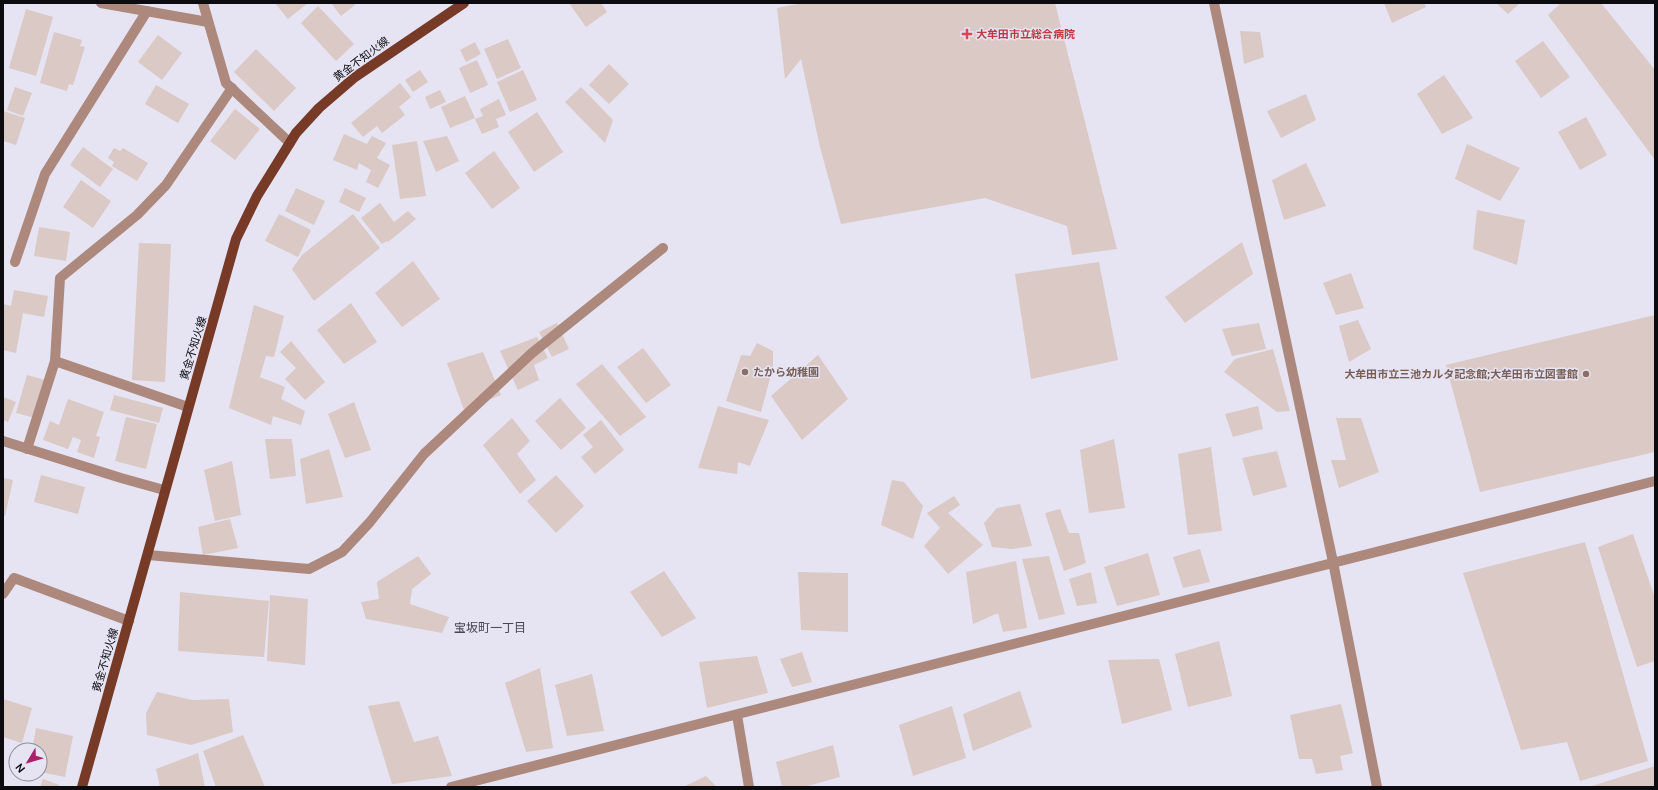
<svg xmlns="http://www.w3.org/2000/svg" width="1658" height="790" viewBox="0 0 1658 790" font-family="Ubuntu,'Noto Sans JP',sans-serif">
  <style>
    .building { fill: #dac9c4 }
    .lines { fill: none; stroke-linecap: round; stroke-linejoin: round }
    .minor { stroke: #ad887d; stroke-width: 10 }
    .major { stroke: #773a27; stroke-width: 10 }
    .health-dot { fill: #e0444e; stroke: #e6e4f3; stroke-width: 1.5 }
    .education-dot { fill: #8d6e63; stroke: #e6e4f3; stroke-width: 1.5 }
    .labels { text-anchor: middle; dominant-baseline: central; stroke-width: 3; stroke-linejoin: round; paint-order: stroke }
    .health-label { font-size: 11px; font-weight: bold; fill: #be3a42; stroke: #e6e4f3; text-anchor: start }
    .street-label { font-size: 11px; fill: #0c0b10; stroke: #e6e4f3 }
    .education-label { font-size: 11px; font-weight: bold; fill: #785e54; stroke: #e6e4f3; text-anchor: start }
    .neighbourhood-label { font-size: 12px; fill: #474551; stroke: #e6e4f3 }
  </style>
  <rect width="100%" height="100%" fill="#e6e4f3"/>
  <g class="building">
    <path d="M 275,3 L 308,3 L 288,19 Z"/>
    <path d="M 331,3 L 353,3 L 355,5 L 341,16 Z"/>
    <path d="M 569,3 L 601,3 L 607,12 L 586,27 Z"/>
    <path d="M 803,3 L 1055,3 L 1117,249 L 1072,255 L 1067,226 L 985,198 L 841,224 L 820,147 L 801,59 L 785,79 L 777,8 Z"/>
    <path d="M 1384,3 L 1424,3 L 1426,7 L 1392,23 Z"/>
    <path d="M 1496,3 L 1520,3 L 1508,14 Z"/>
    <path d="M 1561,3 L 1601,3 L 1655,70 L 1655,160 L 1548,15 Z"/>
    <path d="M 318,6 L 354,44 L 336,61 L 301,23 Z"/>
    <path d="M 26,9 L 53,17 L 36,76 L 9,68 Z"/>
    <path d="M 1240,31 L 1260,32 L 1264,57 L 1244,64 Z"/>
    <path d="M 54,32 L 82,40 L 80,46 L 85,47 L 73,85 L 69,84 L 67,91 L 40,83 Z"/>
    <path d="M 158,35 L 182,53 L 162,80 L 138,62 Z"/>
    <path d="M 508,39 L 521,68 L 497,79 L 484,49 Z"/>
    <path d="M 1543,41 L 1570,77 L 1541,98 L 1515,61 Z"/>
    <path d="M 475,42 L 481,54 L 466,62 L 460,50 Z"/>
    <path d="M 256,49 L 296,88 L 274,111 L 234,72 Z"/>
    <path d="M 477,60 L 488,85 L 470,93 L 459,68 Z"/>
    <path d="M 609,64 L 629,84 L 609,104 L 589,85 Z"/>
    <path d="M 420,70 L 428,82 L 413,92 L 405,80 Z"/>
    <path d="M 523,70 L 537,100 L 510,112 L 497,82 Z"/>
    <path d="M 1444,75 L 1473,118 L 1442,134 L 1417,94 Z"/>
    <path d="M 400,83 L 411,97 L 399,107 L 405,115 L 382,133 L 377,126 L 363,137 L 351,123 Z"/>
    <path d="M 156,85 L 189,104 L 178,123 L 145,104 Z"/>
    <path d="M 15,87 L 32,93 L 23,116 L 7,110 Z"/>
    <path d="M 581,87 L 613,120 L 605,143 L 565,102 Z"/>
    <path d="M 440,90 L 446,102 L 430,109 L 425,97 Z"/>
    <path d="M 1306,94 L 1316,120 L 1281,138 L 1267,111 Z"/>
    <path d="M 465,96 L 475,118 L 450,128 L 441,107 Z"/>
    <path d="M 499,99 L 506,115 L 496,119 L 499,127 L 482,134 L 475,119 L 483,116 L 480,109 Z"/>
    <path d="M 235,109 L 260,129 L 235,160 L 210,141 Z"/>
    <path d="M 3,111 L 25,118 L 16,145 L 3,141 Z"/>
    <path d="M 537,112 L 563,152 L 534,172 L 508,132 Z"/>
    <path d="M 1586,117 L 1607,155 L 1580,170 L 1558,132 Z"/>
    <path d="M 344,134 L 367,144 L 372,136 L 386,143 L 377,158 L 390,165 L 378,188 L 366,182 L 371,170 L 359,163 L 357,170 L 333,160 Z"/>
    <path d="M 447,136 L 459,161 L 436,172 L 423,141 Z"/>
    <path d="M 417,141 L 426,196 L 400,199 L 392,145 Z"/>
    <path d="M 1467,144 L 1520,168 L 1500,201 L 1455,179 Z"/>
    <path d="M 83,147 L 113,169 L 100,187 L 70,165 Z"/>
    <path d="M 114,148 L 120,151 L 123,148 L 148,163 L 137,181 L 112,166 L 114,162 L 108,158 Z"/>
    <path d="M 494,151 L 520,188 L 492,209 L 465,173 Z"/>
    <path d="M 1306,163 L 1326,206 L 1284,220 L 1272,180 Z"/>
    <path d="M 81,180 L 111,201 L 93,228 L 63,207 Z"/>
    <path d="M 296,188 L 325,201 L 314,225 L 285,211 Z"/>
    <path d="M 345,188 L 366,198 L 359,212 L 339,202 Z"/>
    <path d="M 380,203 L 394,222 L 408,211 L 416,219 L 388,242 L 387,241 L 382,244 L 361,218 Z"/>
    <path d="M 1477,210 L 1525,220 L 1517,265 L 1473,249 Z"/>
    <path d="M 279,214 L 311,230 L 298,257 L 265,241 Z"/>
    <path d="M 353,214 L 380,248 L 314,301 L 292,269 L 302,255 Z"/>
    <path d="M 39,227 L 70,232 L 66,261 L 34,256 Z"/>
    <path d="M 1242,242 L 1253,274 L 1185,323 L 1165,297 Z"/>
    <path d="M 139,243 L 171,244 L 165,382 L 132,380 Z"/>
    <path d="M 413,261 L 440,299 L 402,327 L 375,293 Z"/>
    <path d="M 1099,262 L 1118,360 L 1031,379 L 1015,274 Z"/>
    <path d="M 1351,273 L 1364,308 L 1336,315 L 1323,283 Z"/>
    <path d="M 14,290 L 48,296 L 44,317 L 23,313 L 16,353 L 3,350 L 3,304 L 11,306 Z"/>
    <path d="M 351,303 L 377,342 L 344,364 L 317,330 Z"/>
    <path d="M 254,305 L 284,316 L 274,357 L 266,356 L 260,377 L 285,387 L 281,399 L 305,411 L 301,425 L 273,416 L 271,425 L 229,408 Z"/>
    <path d="M 1655,315 L 1655,452 L 1480,492 L 1446,365 Z"/>
    <path d="M 1358,320 L 1371,349 L 1349,362 L 1339,326 Z"/>
    <path d="M 557,323 L 569,349 L 552,357 L 539,332 Z"/>
    <path d="M 1259,323 L 1266,349 L 1232,356 L 1222,329 Z"/>
    <path d="M 537,337 L 548,358 L 534,365 L 539,380 L 518,390 L 500,351 Z"/>
    <path d="M 291,341 L 325,382 L 305,400 L 285,379 L 296,368 L 280,352 Z"/>
    <path d="M 757,343 L 773,351 L 773,367 L 761,412 L 726,401 L 741,355 L 750,356 Z"/>
    <path d="M 643,348 L 671,385 L 646,403 L 617,367 Z"/>
    <path d="M 1273,349 L 1290,411 L 1277,412 L 1224,372 L 1235,359 Z"/>
    <path d="M 483,352 L 501,395 L 464,410 L 447,363 Z"/>
    <path d="M 818,355 L 848,399 L 802,440 L 771,396 Z"/>
    <path d="M 602,364 L 646,417 L 620,436 L 576,384 Z"/>
    <path d="M 27,375 L 45,380 L 35,418 L 16,413 Z"/>
    <path d="M 114,395 L 163,408 L 159,423 L 110,410 Z"/>
    <path d="M 3,397 L 16,402 L 8,422 L 3,420 Z"/>
    <path d="M 560,398 L 586,428 L 561,450 L 535,421 Z"/>
    <path d="M 68,399 L 104,412 L 96,436 L 100,437 L 94,458 L 77,452 L 81,440 L 73,437 L 68,449 L 43,440 L 50,421 L 59,425 Z"/>
    <path d="M 354,402 L 371,450 L 345,458 L 328,414 Z"/>
    <path d="M 718,406 L 769,420 L 750,466 L 738,462 L 737,474 L 698,468 Z"/>
    <path d="M 1258,406 L 1263,429 L 1233,437 L 1225,414 Z"/>
    <path d="M 126,417 L 157,424 L 146,469 L 115,461 Z"/>
    <path d="M 512,418 L 530,441 L 517,454 L 536,480 L 520,494 L 483,445 Z"/>
    <path d="M 1336,418 L 1361,418 L 1379,472 L 1339,488 L 1331,460 L 1346,460 Z"/>
    <path d="M 601,420 L 624,450 L 595,474 L 581,457 L 593,447 L 583,435 Z"/>
    <path d="M 265,439 L 292,439 L 296,476 L 270,479 Z"/>
    <path d="M 1114,439 L 1125,508 L 1089,513 L 1080,450 Z"/>
    <path d="M 1211,447 L 1222,531 L 1188,535 L 1178,454 Z"/>
    <path d="M 329,449 L 343,497 L 306,504 L 300,459 Z"/>
    <path d="M 1277,451 L 1287,487 L 1253,496 L 1242,458 Z"/>
    <path d="M 232,461 L 241,515 L 215,521 L 204,470 Z"/>
    <path d="M 41,475 L 85,487 L 78,514 L 34,502 Z"/>
    <path d="M 556,475 L 584,506 L 556,533 L 527,501 Z"/>
    <path d="M 3,478 L 13,480 L 5,516 L 3,515 Z"/>
    <path d="M 892,480 L 904,482 L 923,506 L 913,539 L 881,525 Z"/>
    <path d="M 954,496 L 960,505 L 948,513 L 983,545 L 948,574 L 924,546 L 940,528 L 927,513 Z"/>
    <path d="M 1020,504 L 1032,546 L 1012,549 L 992,547 L 984,523 L 997,508 Z"/>
    <path d="M 1060,509 L 1069,533 L 1079,533 L 1086,563 L 1064,571 L 1045,513 Z"/>
    <path d="M 230,519 L 238,548 L 203,555 L 198,527 Z"/>
    <path d="M 1633,534 L 1655,598 L 1655,661 L 1637,667 L 1598,547 Z"/>
    <path d="M 1585,542 L 1648,761 L 1580,781 L 1567,742 L 1521,750 L 1463,573 Z"/>
    <path d="M 1200,549 L 1210,582 L 1183,588 L 1173,557 Z"/>
    <path d="M 1148,553 L 1160,595 L 1117,606 L 1104,567 Z"/>
    <path d="M 418,556 L 431,574 L 412,589 L 410,604 L 449,617 L 442,633 L 366,619 L 361,602 L 379,599 L 377,582 Z"/>
    <path d="M 1049,556 L 1065,614 L 1039,620 L 1022,559 Z"/>
    <path d="M 1016,561 L 1027,628 L 1003,632 L 998,613 L 973,624 L 966,572 Z"/>
    <path d="M 664,571 L 696,618 L 662,637 L 630,592 Z"/>
    <path d="M 798,572 L 848,573 L 848,632 L 801,630 Z"/>
    <path d="M 1091,572 L 1097,603 L 1077,606 L 1069,579 Z"/>
    <path d="M 180,592 L 269,601 L 264,657 L 178,651 Z"/>
    <path d="M 270,595 L 308,599 L 305,665 L 267,661 Z"/>
    <path d="M 1219,641 L 1232,696 L 1188,707 L 1175,654 Z"/>
    <path d="M 802,652 L 812,682 L 792,687 L 780,659 Z"/>
    <path d="M 757,656 L 768,693 L 707,708 L 699,662 Z"/>
    <path d="M 1159,659 L 1172,710 L 1122,724 L 1108,660 Z"/>
    <path d="M 540,668 L 553,748 L 526,752 L 505,683 Z"/>
    <path d="M 592,674 L 604,731 L 567,736 L 555,685 Z"/>
    <path d="M 1020,691 L 1032,727 L 973,751 L 963,714 Z"/>
    <path d="M 157,692 L 192,700 L 229,699 L 233,732 L 191,745 L 147,735 L 146,713 Z"/>
    <path d="M 3,699 L 32,708 L 22,743 L 3,737 Z"/>
    <path d="M 399,701 L 414,742 L 438,736 L 452,776 L 392,784 L 368,706 Z"/>
    <path d="M 1341,704 L 1353,753 L 1340,756 L 1343,770 L 1316,774 L 1312,759 L 1299,759 L 1290,715 Z"/>
    <path d="M 952,706 L 966,758 L 913,776 L 899,725 Z"/>
    <path d="M 36,728 L 73,736 L 65,777 L 40,772 L 40,750 L 32,750 Z"/>
    <path d="M 243,735 L 265,787 L 216,787 L 203,751 Z"/>
    <path d="M 833,745 L 840,777 L 804,787 L 782,787 L 776,762 Z"/>
    <path d="M 198,753 L 205,787 L 160,787 L 156,769 Z"/>
    <path d="M 1655,766 L 1655,787 L 1589,787 Z"/>
    <path d="M 706,776 L 717,787 L 683,787 Z"/>
    <path d="M 43,779 L 59,785 L 58,787 L 40,787 Z"/>
  </g>
  <g class="lines">
    <g class="minor">
      <path d="M 101,3 L 208,22"/>
      <path d="M 203,3 L 226,83 L 290,143"/>
      <path d="M 1214,3 L 1333,562 L 1377,787"/>
      <path d="M 15,262 L 45,174 L 147,11"/>
      <path d="M 55,361 L 188,407"/>
      <path d="M 3,441 L 121,478 L 164,490"/>
      <path d="M 27,449 L 55,361 L 60,278 L 137,215 L 166,185 L 232,88"/>
      <path d="M 148,555 L 309,569 L 342,552 L 370,522 L 424,454 L 532,353 L 663,248"/>
      <path d="M 3,594 L 14,578 L 129,621"/>
      <path d="M 737,715 L 749,787"/>
      <path d="M 451,787 L 1655,481"/>
    </g>
    <path class="major" d="M 82,787 L 236,239 L 257,196 L 296,133 L 319,108 L 355,77 L 464,3"/>
  </g>
  <path class="health-dot" d="M965 28h4v4h4v4h-4v4h-4v-4h-4v-4h4z"/>
  <g class="education-dot">
    <circle cx="745" cy="372" r="4"/>
    <circle cx="1586" cy="374" r="4"/>
  </g>
  <g class="labels">
    <g class="health-label">
      <text x="976" y="34">大牟田市立総合病院</text>
    </g>
    <g class="street-label">
      <text transform="translate(361 59) rotate(-37)">黄金不知火線</text>
      <text transform="translate(193 348) rotate(-73)">黄金不知火線</text>
      <text transform="translate(105 660) rotate(-74)">黄金不知火線</text>
    </g>
    <g class="education-label">
      <text x="753" y="372">たから幼稚園</text>
      <text x="1578" y="374" text-anchor="end">大牟田市立三池カルタ記念館;大牟田市立図書館</text>
    </g>
    <g class="neighbourhood-label">
      <text x="490" y="627">宝坂町一丁目</text>
    </g>
  </g>
  <rect width="1658" height="790" fill="none" stroke="#0c0b10" stroke-width="8"/>
  <g transform="translate(28 762) rotate(232)"><circle r="19" fill="#e6e4f3" stroke="#8f8d98"/>
  <path d="M0-3L7 15L0 10L-7 15Z" fill="#a92168"/>
  <text y="-6" font-size="11" font-weight="bold" text-anchor="middle" fill="#0c0b10">N</text>
  </g>
</svg>
